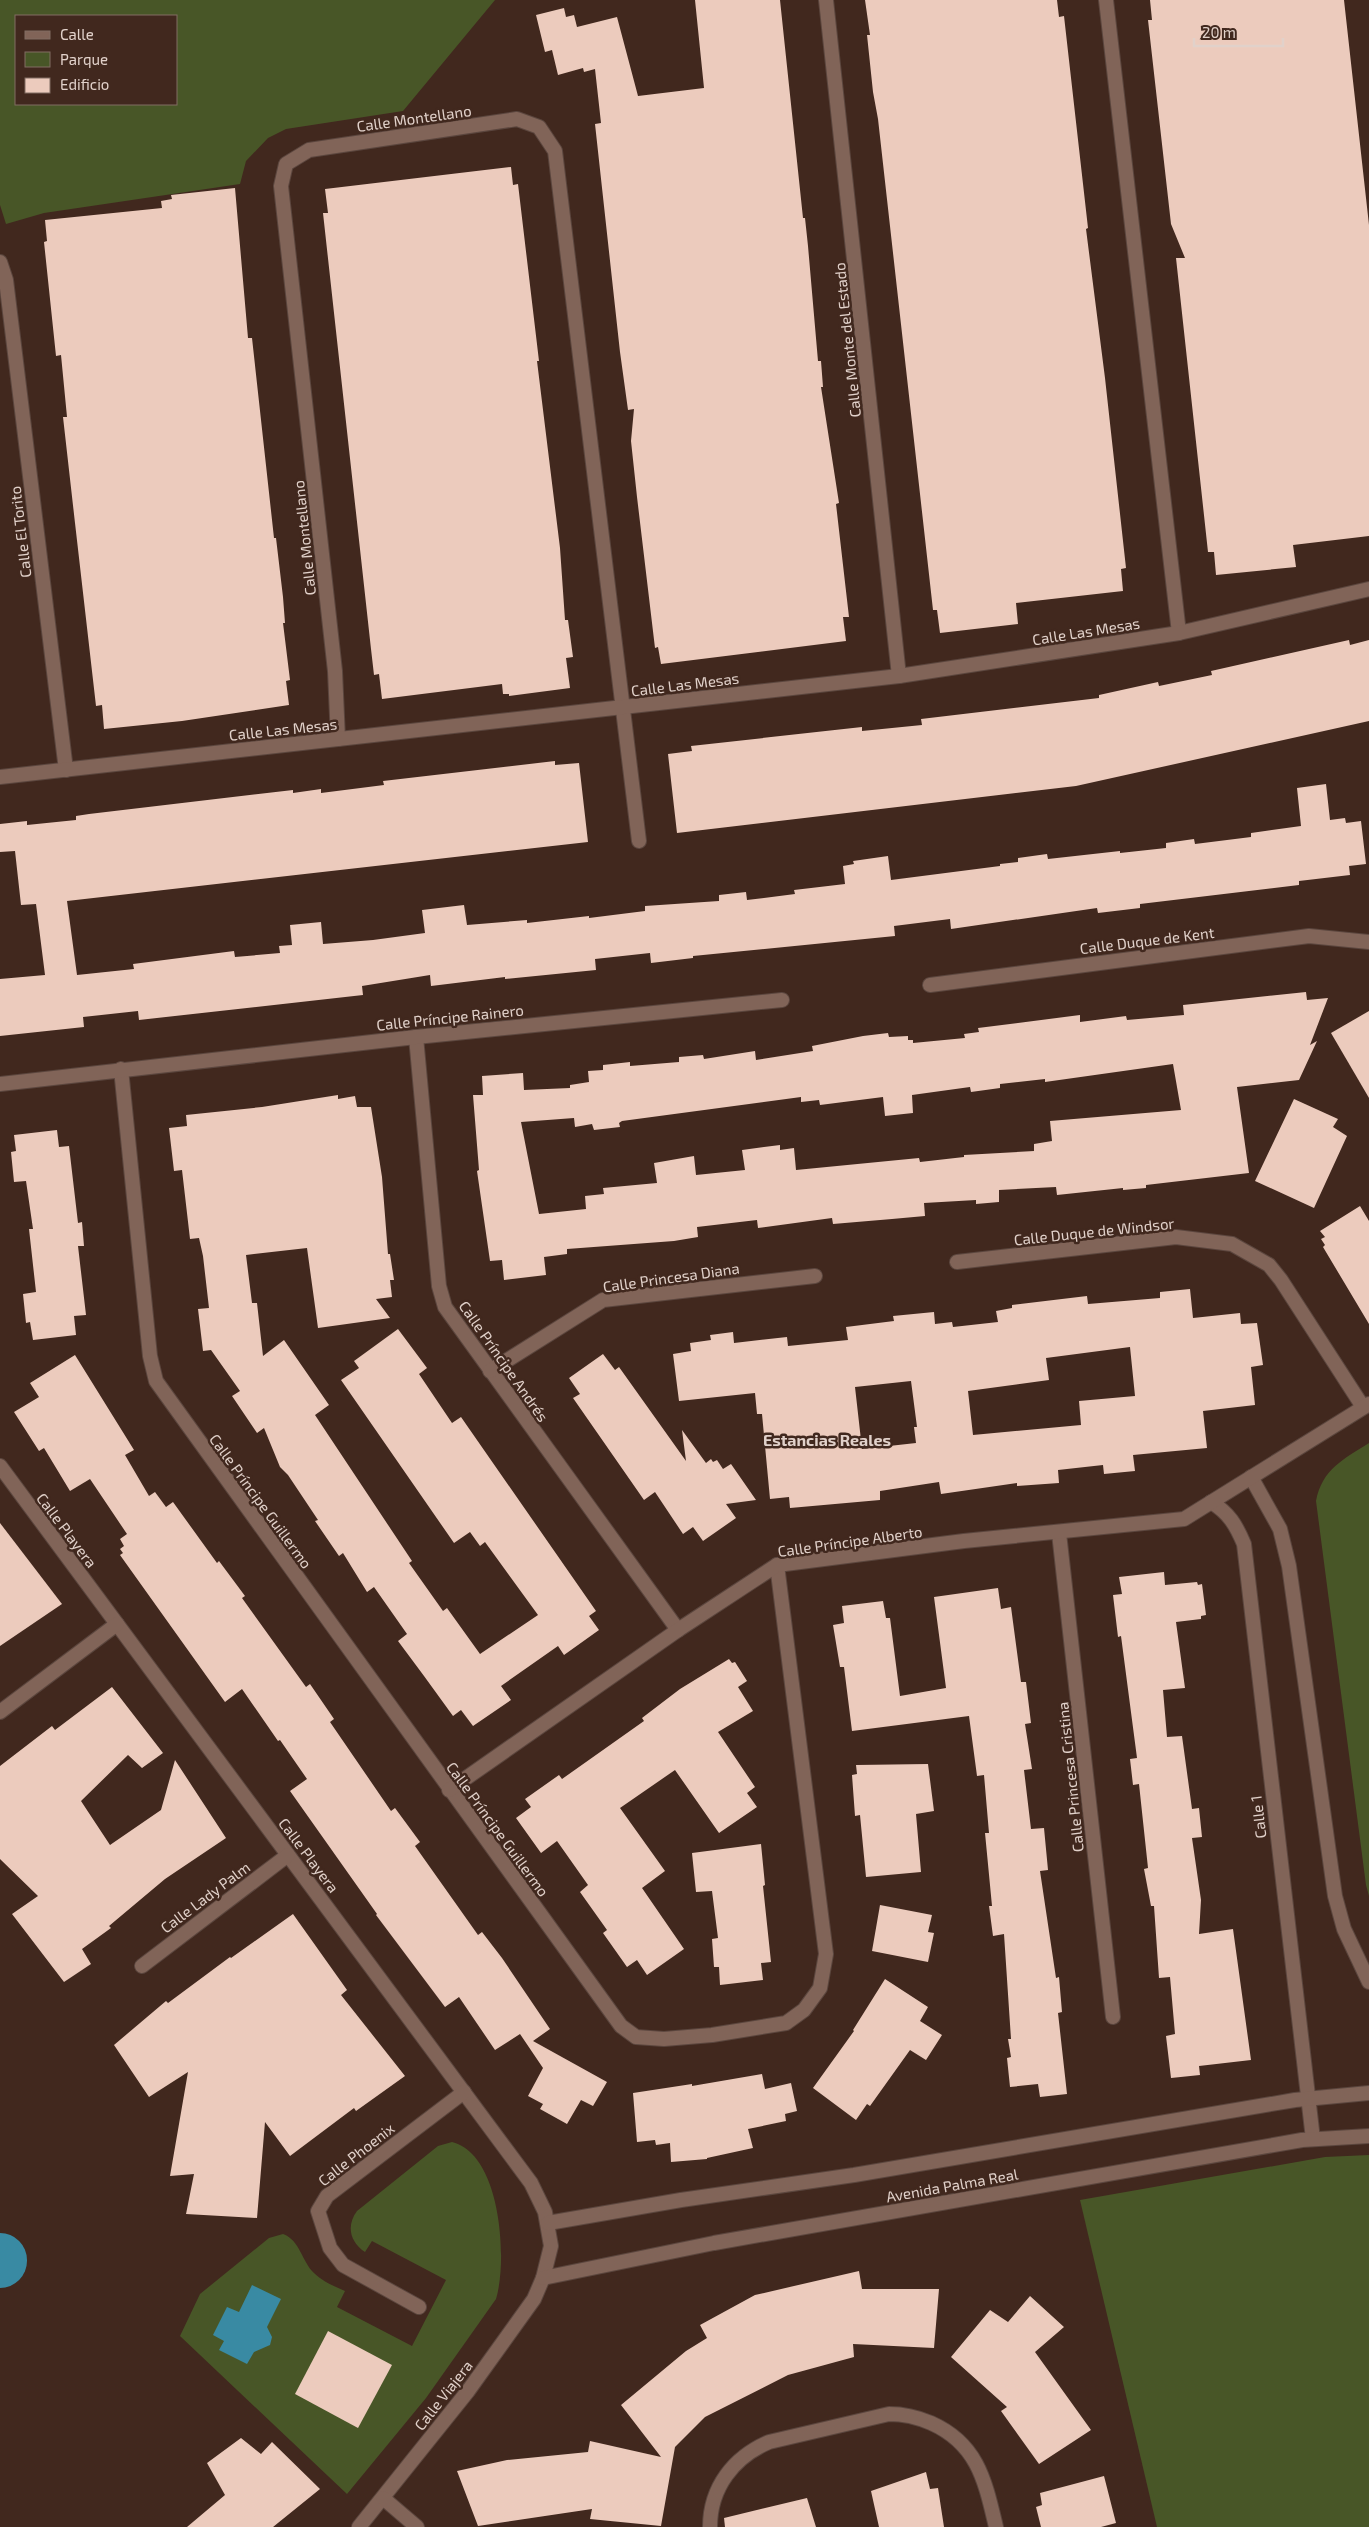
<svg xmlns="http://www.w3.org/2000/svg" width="1369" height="2527" viewBox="0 0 1369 2527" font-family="'Exo 2',sans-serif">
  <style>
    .green { fill: #485627; fill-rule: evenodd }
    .water { fill: #398aa3 }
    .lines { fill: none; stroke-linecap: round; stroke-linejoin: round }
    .river { stroke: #398aa3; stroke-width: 54 }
    .building { fill: #eccbbd; fill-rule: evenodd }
    .minor-casing { stroke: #5b463e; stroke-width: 16 }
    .minor { stroke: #816458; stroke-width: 14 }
    .labels { text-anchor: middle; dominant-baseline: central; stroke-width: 5; stroke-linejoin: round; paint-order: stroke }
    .street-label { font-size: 15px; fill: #e1d1ca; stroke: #41281e }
    .neighbourhood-label { font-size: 16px; font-weight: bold; fill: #e1d1ca; stroke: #41281e }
  </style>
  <rect width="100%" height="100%" fill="#41281e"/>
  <g class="green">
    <path d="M 0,0 L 495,0 L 403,111 L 286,129 L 268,138 L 246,161 L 240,184 L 44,213 L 6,224 L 0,205 ZM 16,16 L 176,16 L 176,104 L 16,104 Z"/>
    <path d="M 1369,1443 L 1369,1896 L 1366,1885 L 1316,1501 C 1322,1469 1344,1459 1369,1443 Z"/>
    <path d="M 452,2142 C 501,2154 508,2259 496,2299 L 426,2398 L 347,2494 L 180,2336 L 200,2294 L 269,2238 L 283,2234 C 300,2240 302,2262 314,2273 C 323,2282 334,2286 345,2291 L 337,2307 L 412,2346 L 446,2280 L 372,2241 L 365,2252 C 350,2242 346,2226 357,2211 L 438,2146 Z"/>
    <path d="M 1369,2155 L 1369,2527 L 1157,2527 L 1080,2200 L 1325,2157 Z"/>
  </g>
  <path class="water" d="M 252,2285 L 281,2299 L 267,2327 L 272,2337 L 270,2345 L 254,2352 L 247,2364 L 219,2350 L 224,2341 L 213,2335 L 227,2307 L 239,2312 Z"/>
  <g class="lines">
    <path class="river" d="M 0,2260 L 0,2261"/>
  </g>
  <g class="building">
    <path d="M 695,0 L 780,0 L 803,218 L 805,218 L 808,246 L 818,361 L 821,361 L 823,387 L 821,387 L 839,503 L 836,504 L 849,617 L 843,617 L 846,641 L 661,664 L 658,647 L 655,648 L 637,497 L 631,441 L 634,409 L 628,410 L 620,352 L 595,124 L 601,123 L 595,69 L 584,72 L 583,68 L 558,75 L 552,50 L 545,52 L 536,15 L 564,8 L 566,17 L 574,15 L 577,27 L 617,17 L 638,96 L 704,88 Z"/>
    <path d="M 865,0 L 1057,0 L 1059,17 L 1064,16 L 1088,228 L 1086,229 L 1105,378 L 1126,568 L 1121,569 L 1123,591 L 1016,603 L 1018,624 L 940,633 L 937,610 L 933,610 L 878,119 L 873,92 L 867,35 L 870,35 Z"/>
    <path d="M 1150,0 L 1344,0 L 1369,225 L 1369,536 L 1293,545 L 1296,567 L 1216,575 L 1214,552 L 1208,552 L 1176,258 L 1185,258 L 1171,224 L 1148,20 L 1152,20 Z"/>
    <path d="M 511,167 L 513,185 L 518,184 L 539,361 L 537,361 L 560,548 L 565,620 L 568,620 L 573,657 L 566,658 L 570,688 L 509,696 L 509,694 L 503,694 L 502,684 L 382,699 L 379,674 L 374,675 L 371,649 L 323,213 L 328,213 L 325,189 Z"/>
    <path d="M 235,188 L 248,338 L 252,338 L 274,538 L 276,538 L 283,597 L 285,623 L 283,623 L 290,680 L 286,681 L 289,705 L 182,721 L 104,729 L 102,705 L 96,706 L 75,523 L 63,417 L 67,417 L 61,355 L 56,356 L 44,242 L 47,241 L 45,220 L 162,208 L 161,201 L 172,199 L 171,195 Z"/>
    <path d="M 1349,640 L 1350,645 L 1369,640 L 1369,721 L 1076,786 L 677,833 L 668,754 L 692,751 L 691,746 L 862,727 L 862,731 L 922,725 L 921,719 L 1099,698 L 1099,695 L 1158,682 L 1159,686 L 1212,675 L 1211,671 Z"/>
    <path d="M 555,761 L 555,765 L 579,763 L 588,842 L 67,901 L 77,975 L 134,969 L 133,964 L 234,951 L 235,957 L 280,953 L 279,946 L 292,945 L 290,925 L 321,922 L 323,944 L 373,940 L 425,933 L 422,910 L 464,905 L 467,925 L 527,920 L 527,923 L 589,916 L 589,918 L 645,911 L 645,906 L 719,901 L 719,895 L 746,892 L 747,900 L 795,894 L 794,890 L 845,884 L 843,866 L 854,864 L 853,861 L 888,856 L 891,880 L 1000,866 L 1000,864 L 1018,862 L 1018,858 L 1047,854 L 1048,859 L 1120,851 L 1120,853 L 1166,848 L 1166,843 L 1194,839 L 1195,844 L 1251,837 L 1251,833 L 1301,826 L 1297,788 L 1326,784 L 1330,820 L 1345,818 L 1346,823 L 1361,821 L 1366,864 L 1349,866 L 1350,875 L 1299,881 L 1299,885 L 1140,904 L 1140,908 L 1098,913 L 1097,908 L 951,929 L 950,919 L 894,926 L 895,936 L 693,956 L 693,958 L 651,963 L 650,953 L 595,959 L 596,970 L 505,979 L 505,977 L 431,986 L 430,975 L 362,986 L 363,995 L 139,1020 L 138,1011 L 83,1017 L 84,1027 L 0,1036 L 0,979 L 45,975 L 36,904 L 21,905 L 15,851 L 0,852 L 0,824 L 27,821 L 27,825 L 76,820 L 76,816 L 89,814 L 293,790 L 293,793 L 321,789 L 321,793 L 384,785 L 383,781 Z"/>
    <path d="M 1306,992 L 1307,1000 L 1328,998 L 1310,1045 L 1317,1041 L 1299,1080 L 1237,1087 L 1249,1173 L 1146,1185 L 1146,1188 L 1123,1190 L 1123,1188 L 1057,1195 L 1056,1187 L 999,1190 L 999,1202 L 976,1204 L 976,1200 L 924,1203 L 925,1216 L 892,1219 L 833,1224 L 832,1218 L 758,1228 L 757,1220 L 697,1227 L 698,1237 L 674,1241 L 567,1249 L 567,1254 L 544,1257 L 546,1275 L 504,1280 L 502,1260 L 490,1261 L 477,1171 L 479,1170 L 473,1095 L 483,1095 L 482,1076 L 523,1073 L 524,1090 L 570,1088 L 570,1085 L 589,1082 L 588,1071 L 603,1070 L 603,1065 L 630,1062 L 630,1066 L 679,1062 L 679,1057 L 703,1055 L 704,1059 L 755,1051 L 756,1060 L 813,1051 L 812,1046 L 863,1036 L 888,1033 L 889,1037 L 908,1036 L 908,1040 L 913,1040 L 913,1043 L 965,1038 L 964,1034 L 979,1032 L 978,1028 L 1080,1015 L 1080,1022 L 1126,1016 L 1127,1020 L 1184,1015 L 1183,1005 ZM 1173,1064 L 1181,1110 L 1050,1121 L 1052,1141 L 1034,1144 L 1034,1151 L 964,1155 L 964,1157 L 920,1162 L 919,1158 L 796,1170 L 794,1148 L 780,1150 L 780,1145 L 742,1150 L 745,1170 L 696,1175 L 694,1156 L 654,1163 L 657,1183 L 603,1188 L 604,1194 L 585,1196 L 586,1209 L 539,1214 L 521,1122 L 574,1118 L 575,1127 L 592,1124 L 594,1130 L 620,1127 L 619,1123 L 622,1121 L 801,1097 L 801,1102 L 819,1100 L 820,1105 L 883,1097 L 885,1116 L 913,1113 L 912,1095 L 970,1087 L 971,1092 L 1000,1088 L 1000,1084 L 1045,1079 L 1045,1082 Z"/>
    <path d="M 1369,1011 L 1369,1098 L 1331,1033 Z"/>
    <path d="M 338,1095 L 338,1099 L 355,1096 L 357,1107 L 371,1107 L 382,1177 L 388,1254 L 390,1254 L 394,1280 L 390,1280 L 392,1297 L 376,1299 L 390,1318 L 318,1328 L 307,1248 L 246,1255 L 252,1303 L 257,1303 L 263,1356 L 284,1340 L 329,1405 L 315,1415 L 412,1561 L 409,1563 L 443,1611 L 447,1608 L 480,1654 L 538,1615 L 485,1542 L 480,1546 L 470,1532 L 454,1543 L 341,1380 L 359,1368 L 354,1361 L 398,1329 L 427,1368 L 419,1374 L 452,1423 L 461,1417 L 596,1611 L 589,1616 L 599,1630 L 564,1655 L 558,1646 L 501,1686 L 511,1700 L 473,1726 L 461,1710 L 453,1716 L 424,1676 L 398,1641 L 407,1634 L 374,1587 L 367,1592 L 343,1553 L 339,1556 L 315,1521 L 318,1520 L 288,1475 L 280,1467 L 264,1428 L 257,1433 L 232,1396 L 240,1391 L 211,1350 L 203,1351 L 198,1309 L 209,1308 L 203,1256 L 199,1238 L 190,1239 L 182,1170 L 174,1171 L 169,1128 L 187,1126 L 186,1115 L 262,1107 Z"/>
    <path d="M 1294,1099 L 1338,1119 L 1333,1127 L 1347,1136 L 1314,1208 L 1255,1181 Z"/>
    <path d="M 57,1130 L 59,1147 L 69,1146 L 78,1223 L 82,1222 L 84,1246 L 78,1246 L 86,1315 L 74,1316 L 76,1335 L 33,1340 L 30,1322 L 26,1323 L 23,1294 L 36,1292 L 29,1229 L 33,1229 L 26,1181 L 14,1182 L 11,1152 L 16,1151 L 14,1135 Z"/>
    <path d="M 1360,1206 L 1369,1221 L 1369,1324 L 1323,1247 L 1325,1245 L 1321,1239 L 1325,1237 L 1320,1231 Z"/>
    <path d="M 1190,1289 L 1193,1318 L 1240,1313 L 1241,1324 L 1257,1323 L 1263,1365 L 1251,1367 L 1255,1405 L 1203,1411 L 1207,1448 L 1133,1455 L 1135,1471 L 1104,1474 L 1103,1465 L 1058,1470 L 1059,1483 L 1017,1486 L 1017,1483 L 941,1494 L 939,1482 L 880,1491 L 880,1500 L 790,1508 L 789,1497 L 770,1499 L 762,1414 L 757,1414 L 755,1393 L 679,1401 L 673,1354 L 691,1351 L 690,1343 L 711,1340 L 710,1335 L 733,1332 L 734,1343 L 787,1337 L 788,1346 L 848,1340 L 846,1327 L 894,1321 L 893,1316 L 934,1312 L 935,1324 L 952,1322 L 953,1327 L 998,1322 L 996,1311 L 1012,1308 L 1012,1305 L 1087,1296 L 1088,1304 L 1160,1298 L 1160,1292 ZM 1130,1347 L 1135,1396 L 1079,1401 L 1081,1425 L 973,1435 L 968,1391 L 1049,1380 L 1046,1358 ZM 911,1381 L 917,1427 L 914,1427 L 916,1443 L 862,1449 L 855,1387 Z"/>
    <path d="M 603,1354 L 615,1370 L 619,1367 L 686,1461 L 682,1430 L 706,1463 L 711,1459 L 713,1462 L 717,1460 L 723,1469 L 731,1464 L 756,1500 L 726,1504 L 736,1518 L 703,1541 L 693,1527 L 683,1534 L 655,1492 L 644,1500 L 573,1398 L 580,1394 L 569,1378 Z"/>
    <path d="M 75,1355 L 134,1450 L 125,1455 L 149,1496 L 155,1492 L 166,1507 L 173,1502 L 217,1563 L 219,1561 L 245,1596 L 242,1598 L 306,1687 L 310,1684 L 334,1719 L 330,1722 L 391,1811 L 395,1808 L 420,1842 L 415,1846 L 478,1935 L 482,1932 L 502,1958 L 550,2029 L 533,2041 L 607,2082 L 593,2106 L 581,2100 L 567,2124 L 540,2109 L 543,2104 L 528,2096 L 543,2068 L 520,2034 L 495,2050 L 459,1997 L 445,2007 L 376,1915 L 377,1914 L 290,1791 L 307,1779 L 280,1740 L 278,1741 L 242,1689 L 225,1702 L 120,1555 L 123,1553 L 120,1549 L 124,1546 L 120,1539 L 127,1534 L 90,1479 L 70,1491 L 44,1448 L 39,1451 L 14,1412 L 39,1397 L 30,1383 Z"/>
    <path d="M 0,1523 L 62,1604 L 0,1646 Z"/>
    <path d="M 1164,1572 L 1165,1585 L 1197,1582 L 1198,1585 L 1202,1584 L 1206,1615 L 1201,1616 L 1201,1619 L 1176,1622 L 1185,1688 L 1163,1690 L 1167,1737 L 1182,1736 L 1192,1809 L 1199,1808 L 1202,1837 L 1192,1838 L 1201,1900 L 1199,1934 L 1233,1929 L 1251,2060 L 1199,2066 L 1200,2075 L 1171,2078 L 1166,2036 L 1175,2034 L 1170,1977 L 1159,1978 L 1154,1906 L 1151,1906 L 1144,1869 L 1148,1868 L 1139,1784 L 1133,1785 L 1130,1759 L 1137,1758 L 1121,1636 L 1118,1637 L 1113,1595 L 1122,1594 L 1119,1577 Z"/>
    <path d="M 998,1588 L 1001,1609 L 1011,1607 L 1021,1682 L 1026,1682 L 1031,1723 L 1025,1724 L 1032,1769 L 1024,1770 L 1031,1829 L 1044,1828 L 1048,1870 L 1040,1871 L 1056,1978 L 1059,1977 L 1062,2012 L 1058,2013 L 1067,2094 L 1040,2097 L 1038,2084 L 1010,2087 L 1007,2058 L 1011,2057 L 1008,2039 L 1011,2039 L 1004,1934 L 993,1936 L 989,1906 L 992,1906 L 985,1833 L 989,1833 L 984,1775 L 977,1776 L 969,1716 L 852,1731 L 844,1667 L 840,1667 L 833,1625 L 844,1623 L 842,1606 L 883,1601 L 886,1618 L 890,1618 L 900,1696 L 946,1688 L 934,1597 Z"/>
    <path d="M 729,1659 L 732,1663 L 735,1662 L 747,1681 L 738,1687 L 753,1711 L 718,1732 L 755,1787 L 747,1793 L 757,1807 L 719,1833 L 675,1770 L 620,1808 L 665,1871 L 642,1888 L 684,1949 L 647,1975 L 637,1960 L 627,1967 L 603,1933 L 607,1930 L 580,1892 L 588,1885 L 557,1841 L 541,1853 L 516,1818 L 531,1807 L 525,1799 L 559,1775 L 562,1779 L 644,1721 L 642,1718 L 680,1689 Z"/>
    <path d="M 112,1687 L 163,1753 L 142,1768 L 128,1755 L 81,1801 L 110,1845 L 161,1810 L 175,1760 L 226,1838 L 165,1879 L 109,1926 L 111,1928 L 82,1949 L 91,1964 L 64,1982 L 12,1914 L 38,1896 L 0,1859 L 0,1766 L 52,1726 L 55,1730 Z"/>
    <path d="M 928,1764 L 934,1811 L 916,1814 L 921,1872 L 866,1877 L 860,1815 L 855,1816 L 852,1775 L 857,1774 L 856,1765 Z"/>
    <path d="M 761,1844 L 765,1885 L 763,1886 L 771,1962 L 761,1963 L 763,1980 L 720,1985 L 719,1967 L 714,1967 L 712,1939 L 718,1938 L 712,1891 L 696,1892 L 692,1853 Z"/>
    <path d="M 880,1905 L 932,1915 L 928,1932 L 934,1933 L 928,1962 L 872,1951 Z"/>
    <path d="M 293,1914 L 347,1990 L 341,1995 L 405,2076 L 356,2111 L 354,2108 L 290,2156 L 265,2122 L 257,2218 L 186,2214 L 194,2174 L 170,2176 L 188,2072 L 149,2097 L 114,2045 L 166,2001 L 168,2003 L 230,1957 L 231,1958 Z"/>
    <path d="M 885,1979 L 928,2007 L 920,2021 L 942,2035 L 926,2060 L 910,2050 L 870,2106 L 867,2104 L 856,2120 L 813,2088 L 854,2031 L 853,2030 Z"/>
    <path d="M 762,2074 L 765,2089 L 791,2083 L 797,2111 L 785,2114 L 786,2121 L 748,2129 L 753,2148 L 707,2158 L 707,2159 L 671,2162 L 670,2143 L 656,2145 L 655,2140 L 637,2142 L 633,2093 L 692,2084 L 692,2086 Z"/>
    <path d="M 859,2271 L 862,2289 L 939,2289 L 934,2348 L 853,2344 L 854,2357 L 788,2375 L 705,2417 L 675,2447 L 661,2526 L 590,2519 L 592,2509 L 478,2526 L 457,2471 L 507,2460 L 588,2452 L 590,2441 L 661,2457 L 621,2405 L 686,2351 L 707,2338 L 700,2325 L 755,2295 Z"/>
    <path d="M 1030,2296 L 1064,2327 L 1035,2352 L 1091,2430 L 1039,2464 L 1001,2411 L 1007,2407 L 951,2357 L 990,2310 L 1008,2322 Z"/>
    <path d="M 328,2331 L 392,2365 L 358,2428 L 295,2394 Z"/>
    <path d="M 241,2438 L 261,2454 L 272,2442 L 320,2489 L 273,2527 L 187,2527 L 225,2495 L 207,2463 Z"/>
    <path d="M 926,2472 L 930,2489 L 938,2488 L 944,2527 L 879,2527 L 871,2491 Z"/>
    <path d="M 1104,2476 L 1116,2523 L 1101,2527 L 1041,2527 L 1036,2507 L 1042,2505 L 1040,2493 Z"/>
    <path d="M 807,2498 L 816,2527 L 725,2527 L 724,2518 Z"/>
  </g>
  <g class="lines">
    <g class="minor-casing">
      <g id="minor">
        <path d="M 826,0 L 899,676"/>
        <path d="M 1106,0 L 1179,633"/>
        <path d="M 0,262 L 6,280 L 66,770"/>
        <path d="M 338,739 L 335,671 L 281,186 L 286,164 L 309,150 L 517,119 L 539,127 L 555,151 L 639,841"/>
        <path d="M 0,777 L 899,676 L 1179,633 L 1369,589"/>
        <path d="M 930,985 L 1309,936 L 1369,942"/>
        <path d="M 416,1037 L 439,1286 L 445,1307 L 678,1630"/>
        <path d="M 121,1069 L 150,1356 L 156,1381 L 621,2026 L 636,2037 L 664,2039 L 712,2035 L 786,2023 L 804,2010 L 820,1988 L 826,1954 L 777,1565"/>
        <path d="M 0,1084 L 416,1037 L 782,1000"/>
        <path d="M 957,1262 L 1176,1237 L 1232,1244 L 1269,1265 L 1281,1280 L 1363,1407"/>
        <path d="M 490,1371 L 603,1300 L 815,1276"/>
        <path d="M 0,1466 L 531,2183 L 545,2212 L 551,2246 L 543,2278 L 534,2299 L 468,2391 L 359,2527"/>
        <path d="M 1251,1477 L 1280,1529 L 1289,1566 L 1335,1896 L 1344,1929 L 1369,1982"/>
        <path d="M 1211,1502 C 1229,1513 1236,1525 1244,1544 L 1313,2139"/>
        <path d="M 1059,1533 L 1113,2017"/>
        <path d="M 0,1712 L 117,1624"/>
        <path d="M 449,1790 L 678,1630 L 777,1565 L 964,1541 L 1184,1519 L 1369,1404"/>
        <path d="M 142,1966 L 288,1855"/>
        <path d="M 548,2223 L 681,2200 L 854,2175 L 1295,2100 L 1369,2093"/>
        <path d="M 543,2278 L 714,2243 L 1302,2140 L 1369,2136"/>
        <path d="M 419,2307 L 343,2265 L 330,2248 L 318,2211 L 327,2196 L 464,2092"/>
        <path d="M 383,2498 L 417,2527"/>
        <path d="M 710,2527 C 710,2487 734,2457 769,2442 L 889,2414 C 905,2414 917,2417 931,2423 C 978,2444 985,2481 996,2527"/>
      </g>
    </g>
    <use href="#minor" class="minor"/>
  </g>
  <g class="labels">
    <g class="street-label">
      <text transform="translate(414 118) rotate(-8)">Calle Montellano</text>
      <text transform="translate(847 340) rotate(-96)">Calle Monte del Estado</text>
      <text transform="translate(20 532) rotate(-97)">Calle El Torito</text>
      <text transform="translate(304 538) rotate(-96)">Calle Montellano</text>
      <text transform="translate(1086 631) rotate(-9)">Calle Las Mesas</text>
      <text transform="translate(685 684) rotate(-7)">Calle Las Mesas</text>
      <text transform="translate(283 729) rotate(-6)">Calle Las Mesas</text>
      <text transform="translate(1147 940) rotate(-7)">Calle Duque de Kent</text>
      <text transform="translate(450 1017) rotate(-6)">Calle Príncipe Rainero</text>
      <text transform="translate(1094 1231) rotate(-6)">Calle Duque de Windsor</text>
      <text transform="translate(671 1277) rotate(-8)">Calle Princesa Diana</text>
      <text transform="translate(504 1361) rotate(55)">Calle Príncipe Andrés</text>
      <text transform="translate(261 1501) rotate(54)">Calle Príncipe Guillermo</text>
      <text transform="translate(67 1530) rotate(53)">Calle Playera</text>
      <text transform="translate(850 1541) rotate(-8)">Calle Príncipe Alberto</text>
      <text transform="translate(1070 1777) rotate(-96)">Calle Princesa Cristina</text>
      <text transform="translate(1258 1817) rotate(-97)">Calle 1</text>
      <text transform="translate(498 1829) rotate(54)">Calle Príncipe Guillermo</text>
      <text transform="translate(309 1855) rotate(53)">Calle Playera</text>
      <text transform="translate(205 1897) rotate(-37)">Calle Lady Palm</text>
      <text transform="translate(356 2154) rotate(-38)">Calle Phoenix</text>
      <text transform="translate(952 2185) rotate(-10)">Avenida Palma Real</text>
      <text transform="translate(443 2395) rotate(-52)">Calle Viajera</text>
    </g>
    <g class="neighbourhood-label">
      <text x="827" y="1439">Estancias Reales</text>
    </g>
  </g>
  <rect x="15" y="15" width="162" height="90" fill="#41281e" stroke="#816c63"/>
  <rect x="25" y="31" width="25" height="8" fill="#816458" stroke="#816c63"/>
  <text x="60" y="40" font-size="15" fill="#e1d1ca">Calle</text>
  <rect x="25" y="52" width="25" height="15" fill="#485627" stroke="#816c63"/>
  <text x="60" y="65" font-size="15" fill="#e1d1ca">Parque</text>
  <rect x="25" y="78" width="25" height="15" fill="#eccbbd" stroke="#816c63"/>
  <text x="60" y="90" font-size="15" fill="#e1d1ca">Edificio</text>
  <path d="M1194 38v8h89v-8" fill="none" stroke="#e1d1ca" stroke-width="2.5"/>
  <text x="1202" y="38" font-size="15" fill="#e1d1ca" stroke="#41281e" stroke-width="4" paint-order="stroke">20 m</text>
</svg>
